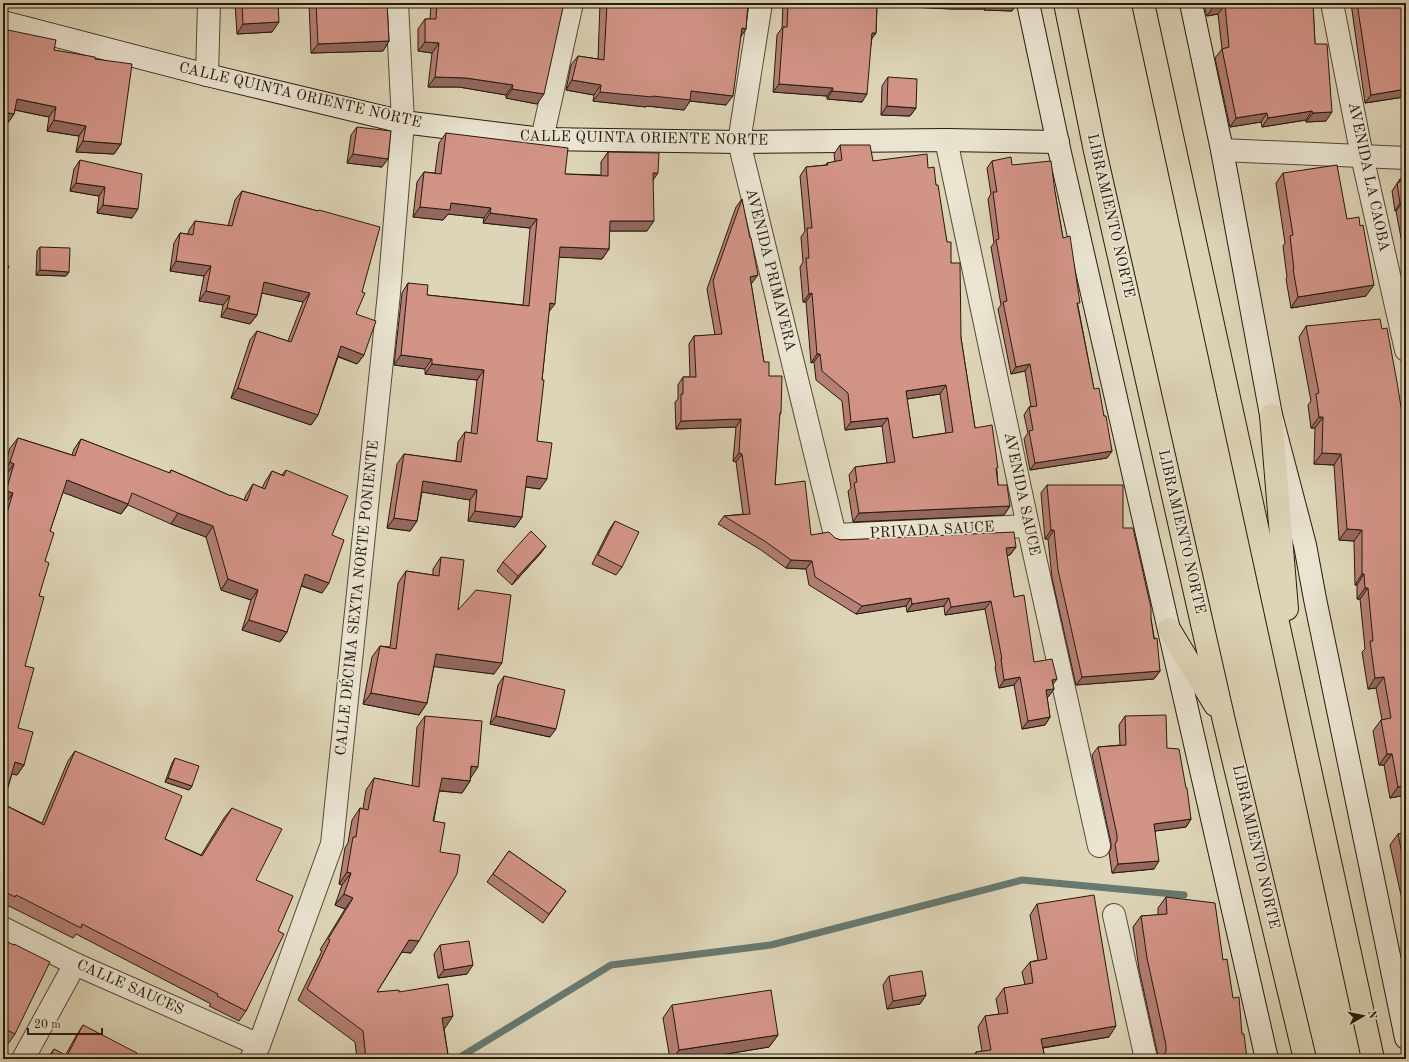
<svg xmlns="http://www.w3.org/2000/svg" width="1409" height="1062" viewBox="0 0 1409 1062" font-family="'Old Standard TT',serif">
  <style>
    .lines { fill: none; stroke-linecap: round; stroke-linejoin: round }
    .stream { stroke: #677970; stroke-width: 7 }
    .street-casing { stroke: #534938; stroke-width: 24 }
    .secondary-casing { stroke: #251a0e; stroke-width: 24 }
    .highway-casing { stroke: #251a0e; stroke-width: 24 }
    .street { stroke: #eae4d1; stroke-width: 22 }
    .secondary { stroke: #eae4d1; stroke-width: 22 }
    .highway { stroke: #ded5b8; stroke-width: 22 }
    .wall { fill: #b57f75; stroke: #251a0e; fill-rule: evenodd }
    .shaded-wall { fill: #94685f; stroke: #251a0e }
    .building { fill: #d39488; stroke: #251a0e; fill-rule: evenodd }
    .labels { text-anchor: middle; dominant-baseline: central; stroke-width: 3.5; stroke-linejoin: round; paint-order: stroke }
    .street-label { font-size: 15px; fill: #251a0e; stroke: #eae4d1 }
  </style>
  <rect width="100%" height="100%" fill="#ded5b8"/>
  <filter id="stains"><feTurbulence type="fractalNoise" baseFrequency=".005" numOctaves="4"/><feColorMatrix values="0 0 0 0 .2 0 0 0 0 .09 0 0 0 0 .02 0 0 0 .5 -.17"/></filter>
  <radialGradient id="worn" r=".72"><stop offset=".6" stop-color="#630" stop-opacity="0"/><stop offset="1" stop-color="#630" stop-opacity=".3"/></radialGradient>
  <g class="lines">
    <path class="stream" d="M 457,1059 L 611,965 L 771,945 L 1022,880 L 1184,895"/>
    <g class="street-casing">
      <g id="street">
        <path d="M 761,3 L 739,142 L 835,535 L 1028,526"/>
        <path d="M 1332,3 L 1362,156 L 1406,350"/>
        <path d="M 207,75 L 209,3"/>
        <path d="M 542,139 L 572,3"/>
        <path d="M 946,140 L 1028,526 L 1099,846"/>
        <path d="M 1222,150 L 1406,158"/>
        <path d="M 1114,915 L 1146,1059"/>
        <path d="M 3,928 L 75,964 L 259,1045"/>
        <path d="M 23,1059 L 75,964"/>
        <path d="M 251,1059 L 259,1045 L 332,844 L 389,293 L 403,122 L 397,3"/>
      </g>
    </g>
    <g class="secondary-casing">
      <g id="secondary">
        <path d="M 1028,3 L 1060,153 L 1267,1059"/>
        <path d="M 1191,3 L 1222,150 L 1271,415 L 1305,545 L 1315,599 L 1406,1038"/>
        <path d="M 3,22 L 207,75 L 403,122 L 542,139 L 739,142 L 946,140 L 1058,142"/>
      </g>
    </g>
    <g class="highway-casing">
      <g id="highway">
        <path d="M 1065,3 L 1095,151 L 1224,721 L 1305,1059"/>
        <path d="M 1143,3 L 1373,1059"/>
        <path d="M 1271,415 L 1287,609"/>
        <path d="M 1169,629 L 1215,705"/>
      </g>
    </g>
    <use href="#street" class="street"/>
    <use href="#secondary" class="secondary"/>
    <use href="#highway" class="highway"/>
  </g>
  <g class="wall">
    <path d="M 235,3 L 278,3 L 272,32 L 237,34 Z"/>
    <path d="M 309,3 L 387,3 L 389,41 L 383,51 L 311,53 Z"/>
    <path d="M 431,3 L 564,3 L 537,104 L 506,98 L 506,95 L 459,87 L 428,87 L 432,53 L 418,51 L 418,29 L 425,19 L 430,19 Z"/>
    <path d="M 600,3 L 748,3 L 746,29 L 741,36 L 726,105 L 690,101 L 684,110 L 647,106 L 646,107 L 593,101 L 594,95 L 566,90 L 571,65 L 578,56 L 598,59 Z"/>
    <path d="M 783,3 L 1017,3 L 1012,11 L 984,10 L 984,9 L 951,9 L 877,5 L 876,33 L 872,38 L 862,102 L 827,99 L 827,96 L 773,92 L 777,35 L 782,28 Z"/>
    <path d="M 1203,3 L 1315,3 L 1313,6 L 1315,44 L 1326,121 L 1306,122 L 1306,120 L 1262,127 L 1261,122 L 1230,127 L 1215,58 L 1222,49 L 1218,14 L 1207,16 Z"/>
    <path d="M 1351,3 L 1406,3 L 1406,105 L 1404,97 L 1365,103 Z"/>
    <path d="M 3,29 L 54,50 L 95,59 L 121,144 L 114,154 L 76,152 L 79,136 L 47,131 L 49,117 L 15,110 L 14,114 L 7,124 L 3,123 Z"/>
    <path d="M 888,77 L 916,108 L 910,116 L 881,115 L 882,86 Z"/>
    <path d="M 357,127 L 382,167 L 347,163 L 351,135 Z"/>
    <path d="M 446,133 L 565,174 L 601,175 L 601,162 L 608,152 L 653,180 L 647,231 L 609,231 L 609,249 L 602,259 L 559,257 L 549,311 L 542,380 L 537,441 L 540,489 L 525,487 L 522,517 L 515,527 L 468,521 L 470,500 L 422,492 L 417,521 L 410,531 L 387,528 L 397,464 L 404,454 L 456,461 L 458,442 L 465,432 L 471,433 L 477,380 L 425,374 L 425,369 L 394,365 L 402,293 L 408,283 L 427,295 L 523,305 L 530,228 L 483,223 L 484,218 L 448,214 L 443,220 L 413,217 L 417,182 L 424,172 L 435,173 L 439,143 Z"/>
    <path d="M 840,145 L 873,161 L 928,168 L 936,185 L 951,263 L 961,338 L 975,428 L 997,470 L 998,485 L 1010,506 L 1004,515 L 853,522 L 848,491 L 851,488 L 849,475 L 855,467 L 887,463 L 882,426 L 845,430 L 842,401 L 816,380 L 814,362 L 811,363 L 806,302 L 803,302 L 800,267 L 803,262 L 801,237 L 805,231 L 800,176 L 806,167 L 826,165 L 827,163 L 835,162 L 834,154 ZM 940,394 L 946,433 L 913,438 L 907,399 Z"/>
    <path d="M 80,160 L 132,218 L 97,213 L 99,196 L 70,191 L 74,169 Z"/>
    <path d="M 992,161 L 1012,165 L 1055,192 L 1063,238 L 1078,306 L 1094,389 L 1104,416 L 1112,451 L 1107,458 L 1030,470 L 1024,439 L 1028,433 L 1024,415 L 1029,407 L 1031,407 L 1025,371 L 1011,374 L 998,309 L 1001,305 L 991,247 L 994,243 L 988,199 L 991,194 L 987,168 Z"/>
    <path d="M 1283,173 L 1347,219 L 1360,226 L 1366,296 L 1291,308 L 1286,279 L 1287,277 L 1283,246 L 1285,243 L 1276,183 Z"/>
    <path d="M 1406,178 L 1406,244 L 1406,242 L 1402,243 L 1396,211 L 1395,211 L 1392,191 L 1400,179 Z"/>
    <path d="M 242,191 L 318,211 L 319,210 L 362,292 L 356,314 L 364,355 L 357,364 L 338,357 L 318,415 L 311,425 L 231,398 L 250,340 L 257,331 L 288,341 L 303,302 L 262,293 L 257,315 L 250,324 L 221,317 L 223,305 L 199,301 L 204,276 L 170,271 L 174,243 L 180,233 L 188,234 L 189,230 L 195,221 L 228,226 L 235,200 Z"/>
    <path d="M 742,199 L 752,283 L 751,283 L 764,362 L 781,413 L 779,416 L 775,485 L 811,535 L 841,540 L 1016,547 L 1010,555 L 1007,555 L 1014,597 L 1034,662 L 1053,685 L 1054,689 L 1048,697 L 1047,697 L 1050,717 L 1045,725 L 1022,729 L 1014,685 L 999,688 L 995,667 L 996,666 L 985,609 L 945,615 L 944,606 L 907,612 L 906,606 L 856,614 L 809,585 L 806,569 L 786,568 L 761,550 L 718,524 L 724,516 L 743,514 L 736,462 L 733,461 L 736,427 L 676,429 L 675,402 L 678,399 L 678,385 L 683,377 L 690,377 L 689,344 L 694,336 L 715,335 L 707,289 L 736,207 Z"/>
    <path d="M 40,247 L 69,272 L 66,276 L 36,275 L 37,251 Z"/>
    <path d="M 1306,326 L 1382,329 L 1406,438 L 1406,460 L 1405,462 L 1404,492 L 1406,795 L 1390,798 L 1384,765 L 1379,765 L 1373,731 L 1381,720 L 1382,720 L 1376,688 L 1368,689 L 1362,652 L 1365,649 L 1360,599 L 1357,599 L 1357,585 L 1355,585 L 1354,541 L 1339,540 L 1334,465 L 1314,464 L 1315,428 L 1311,428 L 1308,405 L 1311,401 L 1299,337 Z"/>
    <path d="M 18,438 L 72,455 L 74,449 L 81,439 L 169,473 L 171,470 L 231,496 L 244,500 L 246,495 L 253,484 L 262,488 L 265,482 L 272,471 L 282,475 L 286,470 L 332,535 L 322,593 L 301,586 L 287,632 L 280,642 L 242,630 L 251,600 L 221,590 L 206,537 L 171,524 L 128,505 L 121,514 L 63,492 L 50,531 L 39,596 L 25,666 L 18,728 L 24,765 L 17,775 L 12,774 L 3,804 L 42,823 L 68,761 L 75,751 L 165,839 L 201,855 L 224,818 L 232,808 L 256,880 L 278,931 L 246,1011 L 239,1021 L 209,1006 L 211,1004 L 76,934 L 73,938 L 9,906 L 7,907 L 3,905 L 3,512 L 6,503 L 3,503 L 3,488 L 7,474 L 3,473 L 3,471 L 10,448 Z"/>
    <path d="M 1047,485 L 1123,528 L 1151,619 L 1160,671 L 1154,679 L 1076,685 L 1052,578 L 1048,539 L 1045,539 L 1041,493 Z"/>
    <path d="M 615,521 L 622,567 L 616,575 L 592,564 L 609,530 Z"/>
    <path d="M 546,546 L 540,554 L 512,585 L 497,571 L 503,562 Z"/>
    <path d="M 441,557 L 458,610 L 494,674 L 434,666 L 427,703 L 419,715 L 363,704 L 372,657 L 380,646 L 390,647 L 398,583 L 406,571 L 433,575 L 433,569 Z"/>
    <path d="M 504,676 L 550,737 L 490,724 L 498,685 Z"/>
    <path d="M 425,716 L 470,778 L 470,781 L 462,793 L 439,791 L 411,953 L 402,952 L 377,992 L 399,992 L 445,1028 L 444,1028 L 448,1055 L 445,1059 L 357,1059 L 355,1042 L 298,1000 L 322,951 L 320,950 L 345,909 L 335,905 L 342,885 L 339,884 L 345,848 L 348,843 L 352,820 L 360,808 L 363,809 L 366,790 L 374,778 L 412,786 L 417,727 Z"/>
    <path d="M 1125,716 L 1167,748 L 1191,819 L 1186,827 L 1155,831 L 1154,869 L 1112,873 L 1109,852 L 1111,849 L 1111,843 L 1092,755 L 1098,747 L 1120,745 L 1119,725 Z"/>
    <path d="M 175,758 L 192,786 L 189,790 L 165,782 L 172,763 Z"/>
    <path d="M 1406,833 L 1406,909 L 1404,909 L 1390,845 L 1398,834 Z"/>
    <path d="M 509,851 L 566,891 L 543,923 L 487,882 Z"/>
    <path d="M 1166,897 L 1223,960 L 1242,1034 L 1247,1059 L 1158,1059 L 1158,1056 L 1139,969 L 1133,927 L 1141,916 L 1158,915 L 1158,908 Z"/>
    <path d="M 1037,904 L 1109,1037 L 1043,1048 L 1045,1059 L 971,1059 L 976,1052 L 982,1051 L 978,1027 L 985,1016 L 999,1014 L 996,999 L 1004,988 L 1025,985 L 1022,972 L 1030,962 L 1038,960 L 1030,915 Z"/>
    <path d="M 3,940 L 15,1034 L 8,1044 L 3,1041 Z"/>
    <path d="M 440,945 L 467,974 L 438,978 L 434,954 Z"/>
    <path d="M 889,976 L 926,995 L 920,1004 L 887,1009 L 883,985 Z"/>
    <path d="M 672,1005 L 778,1035 L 769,1047 L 696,1059 L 670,1059 L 663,1018 Z"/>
    <path d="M 83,1025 L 134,1059 L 47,1059 L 54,1049 L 65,1056 L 76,1036 Z"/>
  </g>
  <g class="shaded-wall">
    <path d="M 873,3 L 988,3 L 984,9 L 951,9 L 872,5 Z"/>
    <path d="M 989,3 L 1017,3 L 1012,11 L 984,10 Z"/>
    <path d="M 1225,5 L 1218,14 L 1207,16 L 1213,7 Z"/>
    <path d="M 279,22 L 272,32 L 237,34 L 243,24 Z"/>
    <path d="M 742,28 L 746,29 L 739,39 Z"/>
    <path d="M 872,33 L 876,33 L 870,41 Z"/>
    <path d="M 389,41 L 383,51 L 311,53 L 318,44 Z"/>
    <path d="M 425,42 L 439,43 L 432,53 L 418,51 Z"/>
    <path d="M 435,77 L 466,78 L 513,85 L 506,95 L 459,87 L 428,87 Z"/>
    <path d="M 572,80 L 601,85 L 594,95 L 566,90 Z"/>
    <path d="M 779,84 L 833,88 L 827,96 L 773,92 Z"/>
    <path d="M 512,89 L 544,94 L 537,104 L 506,98 Z"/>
    <path d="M 1406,89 L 1406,94 L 1404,97 L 1365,103 L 1371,95 Z"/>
    <path d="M 691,91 L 733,96 L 726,105 L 690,101 L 684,110 L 647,106 L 646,107 L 593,101 L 600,92 L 653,96 Z"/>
    <path d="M 832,91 L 867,94 L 862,102 L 827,99 Z"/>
    <path d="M 17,99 L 56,107 L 49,117 L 10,109 Z"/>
    <path d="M 887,106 L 916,108 L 910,116 L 881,115 Z"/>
    <path d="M 1312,111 L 1306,120 L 1262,127 L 1268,118 Z"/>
    <path d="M 3,112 L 14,114 L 7,124 L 3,123 Z"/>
    <path d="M 1332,112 L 1326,121 L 1306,122 L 1313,113 Z"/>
    <path d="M 1267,113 L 1261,122 L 1230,127 L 1236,118 Z"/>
    <path d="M 54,120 L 86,126 L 79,136 L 47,131 Z"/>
    <path d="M 83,141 L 121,144 L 114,154 L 76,152 Z"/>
    <path d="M 353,154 L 388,159 L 382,167 L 347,163 Z"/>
    <path d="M 653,173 L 658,173 L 651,183 Z"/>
    <path d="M 76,183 L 105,187 L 99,196 L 70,191 Z"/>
    <path d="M 451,203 L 491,208 L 484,218 L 448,214 L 443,220 L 413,217 L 420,207 Z"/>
    <path d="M 1400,203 L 1402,203 L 1396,211 L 1395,211 Z"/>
    <path d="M 103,205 L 138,209 L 132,218 L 97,213 Z"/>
    <path d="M 490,213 L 537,219 L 530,228 L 483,223 Z"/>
    <path d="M 610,221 L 654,221 L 647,231 L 603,231 Z"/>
    <path d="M 1406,237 L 1406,242 L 1402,243 Z"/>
    <path d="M 560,247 L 609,249 L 602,259 L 553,257 Z"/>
    <path d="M 176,261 L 211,266 L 204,276 L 170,271 Z"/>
    <path d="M 40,270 L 69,272 L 66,276 L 36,275 Z"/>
    <path d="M 758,275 L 752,283 L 744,285 L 750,277 Z"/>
    <path d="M 264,282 L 310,293 L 303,302 L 257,292 Z"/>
    <path d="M 1374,285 L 1366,296 L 1291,308 L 1298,297 Z"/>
    <path d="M 206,291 L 230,296 L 223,305 L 199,301 Z"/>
    <path d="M 812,293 L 806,302 L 803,302 L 809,294 Z"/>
    <path d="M 550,303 L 555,304 L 548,313 Z"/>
    <path d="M 227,308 L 257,315 L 250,324 L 221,317 Z"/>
    <path d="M 341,346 L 364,355 L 357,364 L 335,355 Z"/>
    <path d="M 817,354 L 820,354 L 814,362 L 811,363 Z"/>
    <path d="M 401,355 L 432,359 L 425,369 L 394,365 Z"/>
    <path d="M 432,364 L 484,370 L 477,380 L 425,374 Z"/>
    <path d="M 1030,364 L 1025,371 L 1011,374 L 1016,367 Z"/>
    <path d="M 946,385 L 940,394 L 900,400 L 906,391 Z"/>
    <path d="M 238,388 L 318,415 L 311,425 L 231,398 Z"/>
    <path d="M 1319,417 L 1323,417 L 1315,428 L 1311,428 Z"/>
    <path d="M 888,418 L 882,426 L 845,430 L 851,422 Z"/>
    <path d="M 741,419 L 736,427 L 676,429 L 681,421 Z"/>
    <path d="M 1112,451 L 1107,458 L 1030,470 L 1035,463 Z"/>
    <path d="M 739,453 L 742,454 L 736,462 L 733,461 Z"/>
    <path d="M 1322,453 L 1341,454 L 1334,465 L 1314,464 Z"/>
    <path d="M 10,462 L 14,464 L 7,474 L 3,473 Z"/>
    <path d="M 527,476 L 547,479 L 540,489 L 520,486 Z"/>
    <path d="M 67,480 L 128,504 L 121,514 L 59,491 Z"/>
    <path d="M 423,481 L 477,490 L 470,500 L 416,491 Z"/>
    <path d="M 6,491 L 13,493 L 6,503 L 3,503 L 3,495 Z"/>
    <path d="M 1010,506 L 1004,515 L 853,522 L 859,513 Z"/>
    <path d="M 475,511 L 522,517 L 515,527 L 468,521 Z"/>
    <path d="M 178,513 L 213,526 L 206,537 L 171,524 Z"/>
    <path d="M 394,518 L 417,521 L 410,531 L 387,528 Z"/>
    <path d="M 1347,529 L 1362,530 L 1354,541 L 1339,540 Z"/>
    <path d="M 1051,530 L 1054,530 L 1048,539 L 1045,539 Z"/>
    <path d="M 546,546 L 540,554 L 512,585 L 518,576 Z"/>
    <path d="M 1016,547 L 1010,555 L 1001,556 L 1006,548 Z"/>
    <path d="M 791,560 L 812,561 L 806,569 L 786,568 Z"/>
    <path d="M 305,574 L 329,583 L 322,593 L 297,584 Z"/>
    <path d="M 1362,574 L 1364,574 L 1357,585 L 1355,585 Z"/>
    <path d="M 228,579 L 258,590 L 251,600 L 221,590 Z"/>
    <path d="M 1365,588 L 1368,588 L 1360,599 L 1357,599 Z"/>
    <path d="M 911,598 L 906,606 L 856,614 L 862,606 Z"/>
    <path d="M 949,598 L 944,606 L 907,612 L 912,604 Z"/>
    <path d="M 991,601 L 985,609 L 945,615 L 951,607 Z"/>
    <path d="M 249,620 L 287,632 L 280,642 L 242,630 Z"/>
    <path d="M 436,654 L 502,663 L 494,674 L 428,666 Z"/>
    <path d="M 1160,671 L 1154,679 L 1076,685 L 1082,677 Z"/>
    <path d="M 1020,677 L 1014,685 L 999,688 L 1004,680 Z"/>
    <path d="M 1384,677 L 1376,688 L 1368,689 L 1375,678 Z"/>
    <path d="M 1057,679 L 1051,687 L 1052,680 Z"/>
    <path d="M 1054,689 L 1048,697 L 1041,698 L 1046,690 Z"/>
    <path d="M 371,693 L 427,703 L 419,715 L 363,704 Z"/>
    <path d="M 496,716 L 556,729 L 550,737 L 490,724 Z"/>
    <path d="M 1050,717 L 1045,725 L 1022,729 L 1028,721 Z"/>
    <path d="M 1387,754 L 1392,754 L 1384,765 L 1379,765 Z"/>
    <path d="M 15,762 L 24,765 L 17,775 L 8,773 Z"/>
    <path d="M 471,766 L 478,767 L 470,779 Z"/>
    <path d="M 168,778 L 192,786 L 189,790 L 165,782 Z"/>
    <path d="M 442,778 L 470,781 L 462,793 L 433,790 Z"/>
    <path d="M 1406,785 L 1406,795 L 1390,798 L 1398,787 Z"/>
    <path d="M 1191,819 L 1186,827 L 1148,832 L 1154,824 Z"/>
    <path d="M 1159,861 L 1154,869 L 1112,873 L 1118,864 Z"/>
    <path d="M 347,872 L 351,873 L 342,885 L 339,884 Z"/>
    <path d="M 344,894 L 353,898 L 345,909 L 335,905 Z"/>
    <path d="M 409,940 L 419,941 L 411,953 L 401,952 Z"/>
    <path d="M 473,965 L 467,974 L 438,978 L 444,970 Z"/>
    <path d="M 926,995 L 920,1004 L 887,1009 L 893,1001 Z"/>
    <path d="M 453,1016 L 445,1028 L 434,1030 L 442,1018 Z"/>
    <path d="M 1116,1026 L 1109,1037 L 1034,1049 L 1041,1039 Z"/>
    <path d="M 778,1035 L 769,1047 L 696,1059 L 673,1059 L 679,1050 Z"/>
    <path d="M 448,1055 L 445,1059 L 423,1059 Z"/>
  </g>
  <g class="building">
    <path d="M 242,3 L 278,3 L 279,22 L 243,24 Z"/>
    <path d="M 316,3 L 387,3 L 389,41 L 318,44 Z"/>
    <path d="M 437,3 L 564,3 L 544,94 L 512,89 L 513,85 L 466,78 L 435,77 L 439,43 L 425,42 L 425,19 L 436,19 Z"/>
    <path d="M 607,3 L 748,3 L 746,29 L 742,28 L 733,96 L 691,91 L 690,100 L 653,96 L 652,97 L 600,92 L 601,85 L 572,80 L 578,56 L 604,60 Z"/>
    <path d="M 788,3 L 877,3 L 876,33 L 872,33 L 867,94 L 832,91 L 833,88 L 779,84 L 783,27 L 787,27 Z"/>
    <path d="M 1212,3 L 1313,3 L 1315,44 L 1327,44 L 1332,112 L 1313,113 L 1312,111 L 1268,118 L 1267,113 L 1236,118 L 1222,49 L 1229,47 L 1225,5 L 1213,7 Z"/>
    <path d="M 1357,3 L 1406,3 L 1406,89 L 1371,95 Z"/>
    <path d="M 3,29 L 56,40 L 54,50 L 95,57 L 95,59 L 132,64 L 121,144 L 83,141 L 86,126 L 54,120 L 56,107 L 17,99 L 14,114 L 3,112 Z"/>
    <path d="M 888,77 L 917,79 L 916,108 L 887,106 Z"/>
    <path d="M 357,127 L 391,131 L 388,159 L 353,154 Z"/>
    <path d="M 446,133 L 568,148 L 565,174 L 608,176 L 608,152 L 659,153 L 658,173 L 653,173 L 654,221 L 610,221 L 609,249 L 560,247 L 555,304 L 550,303 L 542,380 L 544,380 L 537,441 L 552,443 L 547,479 L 527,476 L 522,517 L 475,511 L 477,490 L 423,481 L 417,521 L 394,518 L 404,454 L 461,462 L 465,432 L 477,434 L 484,370 L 432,364 L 432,359 L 401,355 L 408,283 L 428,285 L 427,295 L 529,306 L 537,219 L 490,213 L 491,208 L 451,203 L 450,210 L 420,207 L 424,172 L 441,174 Z"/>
    <path d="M 840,145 L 870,145 L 873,161 L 927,154 L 928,168 L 934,167 L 936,185 L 938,185 L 947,242 L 951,242 L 951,263 L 960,263 L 961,338 L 975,428 L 992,425 L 998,468 L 996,468 L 998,485 L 1007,485 L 1010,506 L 859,513 L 854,483 L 857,482 L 855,467 L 895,462 L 888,418 L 851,422 L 848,393 L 822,371 L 820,354 L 817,354 L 812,293 L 809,294 L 806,258 L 809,258 L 807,228 L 812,228 L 806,167 L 828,165 L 827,163 L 842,160 ZM 946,385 L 953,432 L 913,438 L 906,391 Z"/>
    <path d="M 1011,157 L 1012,165 L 1051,161 L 1055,192 L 1063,238 L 1070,236 L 1080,303 L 1077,303 L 1094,389 L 1099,388 L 1104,416 L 1106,416 L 1112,451 L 1035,463 L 1029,431 L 1033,430 L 1029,407 L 1037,406 L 1030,364 L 1016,367 L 1003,302 L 1007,301 L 996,240 L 999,239 L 993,192 L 997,192 L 992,161 Z"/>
    <path d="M 80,160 L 142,174 L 138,209 L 103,205 L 105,187 L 76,183 Z"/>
    <path d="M 1337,165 L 1347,219 L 1359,217 L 1360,226 L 1363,225 L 1374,285 L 1298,297 L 1293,269 L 1294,269 L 1290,236 L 1293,235 L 1283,173 Z"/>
    <path d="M 1406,178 L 1406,225 L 1402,203 L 1400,203 L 1397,183 L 1400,182 L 1400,179 Z"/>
    <path d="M 242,191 L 318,211 L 319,210 L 380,227 L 362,292 L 365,293 L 356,314 L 376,321 L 364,355 L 341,346 L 318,415 L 238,388 L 257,331 L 291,342 L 310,293 L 264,282 L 257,315 L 227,308 L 230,296 L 206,291 L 211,266 L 176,261 L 180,233 L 193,235 L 195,221 L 232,226 Z"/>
    <path d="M 742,199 L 750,238 L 751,238 L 758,275 L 750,277 L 764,362 L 769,362 L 769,376 L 782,376 L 781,413 L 780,413 L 775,485 L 805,481 L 811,535 L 829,532 L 835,538 L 841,540 L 1014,532 L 1016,547 L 1006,548 L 1014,597 L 1024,595 L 1034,662 L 1052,659 L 1057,679 L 1052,680 L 1054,689 L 1046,690 L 1050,717 L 1028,721 L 1020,677 L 1004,680 L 1001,659 L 1002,659 L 991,601 L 951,607 L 949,598 L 912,604 L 911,598 L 862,606 L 815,577 L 812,561 L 791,560 L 766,542 L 724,516 L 750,514 L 742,454 L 739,453 L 741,419 L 681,421 L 681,394 L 683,394 L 683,377 L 696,377 L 694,336 L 722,334 L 713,281 Z"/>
    <path d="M 40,247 L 70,248 L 69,272 L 40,270 Z"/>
    <path d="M 3,263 L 9,266 L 3,280 Z"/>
    <path d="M 1380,319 L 1382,329 L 1387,328 L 1397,382 L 1406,438 L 1406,456 L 1405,456 L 1404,492 L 1406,492 L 1406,785 L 1398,787 L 1392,754 L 1387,754 L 1381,720 L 1391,718 L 1384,677 L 1375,678 L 1370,641 L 1373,641 L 1368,588 L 1365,588 L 1364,574 L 1362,574 L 1362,530 L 1347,529 L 1341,454 L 1322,453 L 1323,417 L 1319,417 L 1316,394 L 1319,393 L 1306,326 Z"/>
    <path d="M 18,438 L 75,456 L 81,439 L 170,473 L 171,470 L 231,496 L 231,495 L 247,501 L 253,484 L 265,489 L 272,471 L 284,476 L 286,470 L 348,496 L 332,535 L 344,540 L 329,583 L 305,574 L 287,632 L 249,620 L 258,590 L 228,579 L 213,526 L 178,513 L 132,493 L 128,504 L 67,480 L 50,531 L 54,533 L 45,561 L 49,563 L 39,596 L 44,597 L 25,666 L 34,668 L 18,728 L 33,732 L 24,765 L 15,762 L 3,804 L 44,825 L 75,751 L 182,796 L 165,839 L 202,856 L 232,808 L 282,829 L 256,880 L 293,896 L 278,931 L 284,934 L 246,1011 L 217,996 L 218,994 L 82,924 L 81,928 L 16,895 L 15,897 L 3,891 L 3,526 L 13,493 L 6,491 L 14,464 L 10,462 Z"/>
    <path d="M 1047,485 L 1123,485 L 1123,528 L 1133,528 L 1151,608 L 1151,619 L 1154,639 L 1157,638 L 1160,671 L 1082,677 L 1058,570 L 1054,530 L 1051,530 Z"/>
    <path d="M 615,521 L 639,532 L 622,567 L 598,555 Z"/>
    <path d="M 531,531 L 546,546 L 518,576 L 503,562 Z"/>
    <path d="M 441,557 L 464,560 L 458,610 L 476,590 L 511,595 L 502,663 L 436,654 L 427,703 L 371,693 L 380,646 L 396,649 L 406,571 L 439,576 Z"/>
    <path d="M 504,676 L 565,690 L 556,729 L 496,716 Z"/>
    <path d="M 1166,715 L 1167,748 L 1179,749 L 1186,788 L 1187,788 L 1191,819 L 1154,824 L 1159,861 L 1118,864 L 1115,844 L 1117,841 L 1117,835 L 1098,747 L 1126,745 L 1125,716 Z"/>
    <path d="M 425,716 L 482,721 L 478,767 L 471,766 L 470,781 L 442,778 L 433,821 L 445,823 L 440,852 L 460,855 L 457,874 L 419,941 L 409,940 L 377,992 L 399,990 L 399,992 L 448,984 L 453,1016 L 442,1018 L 448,1055 L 423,1059 L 366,1059 L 363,1031 L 307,989 L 330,940 L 328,939 L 353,898 L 344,894 L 351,873 L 347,872 L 353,837 L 356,837 L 360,808 L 368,810 L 374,778 L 419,787 Z"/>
    <path d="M 175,758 L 199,766 L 192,786 L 168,778 Z"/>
    <path d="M 1406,833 L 1406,873 L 1398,834 Z"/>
    <path d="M 509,851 L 566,891 L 549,914 L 493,874 Z"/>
    <path d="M 1094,895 L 1116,1026 L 1041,1039 L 1045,1059 L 977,1059 L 976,1052 L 991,1050 L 985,1016 L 1008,1013 L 1004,988 L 1033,983 L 1030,962 L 1047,959 L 1037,904 Z"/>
    <path d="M 1166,897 L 1215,903 L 1223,960 L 1227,959 L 1233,998 L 1239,997 L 1242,1034 L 1244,1034 L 1247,1059 L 1162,1059 L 1162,1057 L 1166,1052 L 1166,1045 L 1147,958 L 1141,916 L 1167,914 Z"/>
    <path d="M 3,940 L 14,945 L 14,944 L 50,962 L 15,1034 L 3,1028 Z"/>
    <path d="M 469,941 L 473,965 L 444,970 L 440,945 Z"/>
    <path d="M 922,971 L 926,995 L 893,1001 L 889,976 Z"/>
    <path d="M 771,990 L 778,1035 L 679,1050 L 672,1005 Z"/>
    <path d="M 83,1025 L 137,1053 L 134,1059 L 49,1059 L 54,1049 L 67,1056 Z"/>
    <path d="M 640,1056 L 641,1059 L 624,1059 Z"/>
  </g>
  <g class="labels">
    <g class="street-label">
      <text transform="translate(300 96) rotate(13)">CALLE QUINTA ORIENTE NORTE</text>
      <text transform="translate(644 139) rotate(1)">CALLE QUINTA ORIENTE NORTE</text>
      <text transform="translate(1368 177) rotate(78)">AVENIDA LA CAOBA</text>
      <text transform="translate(1110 216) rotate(77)">LIBRAMIENTO NORTE</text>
      <text transform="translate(770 270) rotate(76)">AVENIDA PRIMAVERA</text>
      <text transform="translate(1021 494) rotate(78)">AVENIDA SAUCE</text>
      <text transform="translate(932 531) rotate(-3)">PRIVADA SAUCE</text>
      <text transform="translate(1181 532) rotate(77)">LIBRAMIENTO NORTE</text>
      <text transform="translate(358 598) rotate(-84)">CALLE DÉCIMA SEXTA NORTE PONIENTE</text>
      <text transform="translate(1255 847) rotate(77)">LIBRAMIENTO NORTE</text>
      <text transform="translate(130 988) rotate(24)">CALLE SAUCES</text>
    </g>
  </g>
  <rect width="1409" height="1062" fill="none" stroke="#ded5b8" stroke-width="16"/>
  <rect x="4" y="4" width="1401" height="1054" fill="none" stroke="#251a0e" stroke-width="2"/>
  <rect x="8" y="8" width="1393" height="1046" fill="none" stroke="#251a0e"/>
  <g transform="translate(1363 1016) rotate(81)" stroke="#eae4d1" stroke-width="3" paint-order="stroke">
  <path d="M0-3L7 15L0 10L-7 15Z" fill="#251a0e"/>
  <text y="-6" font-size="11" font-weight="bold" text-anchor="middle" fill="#251a0e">N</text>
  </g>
  <path d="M28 1028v6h74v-6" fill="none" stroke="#251a0e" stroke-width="2"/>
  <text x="34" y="1028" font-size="12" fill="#251a0e" stroke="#eae4d1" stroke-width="3" paint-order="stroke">20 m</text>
  <rect width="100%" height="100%" filter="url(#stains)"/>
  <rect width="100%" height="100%" fill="url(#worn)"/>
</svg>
